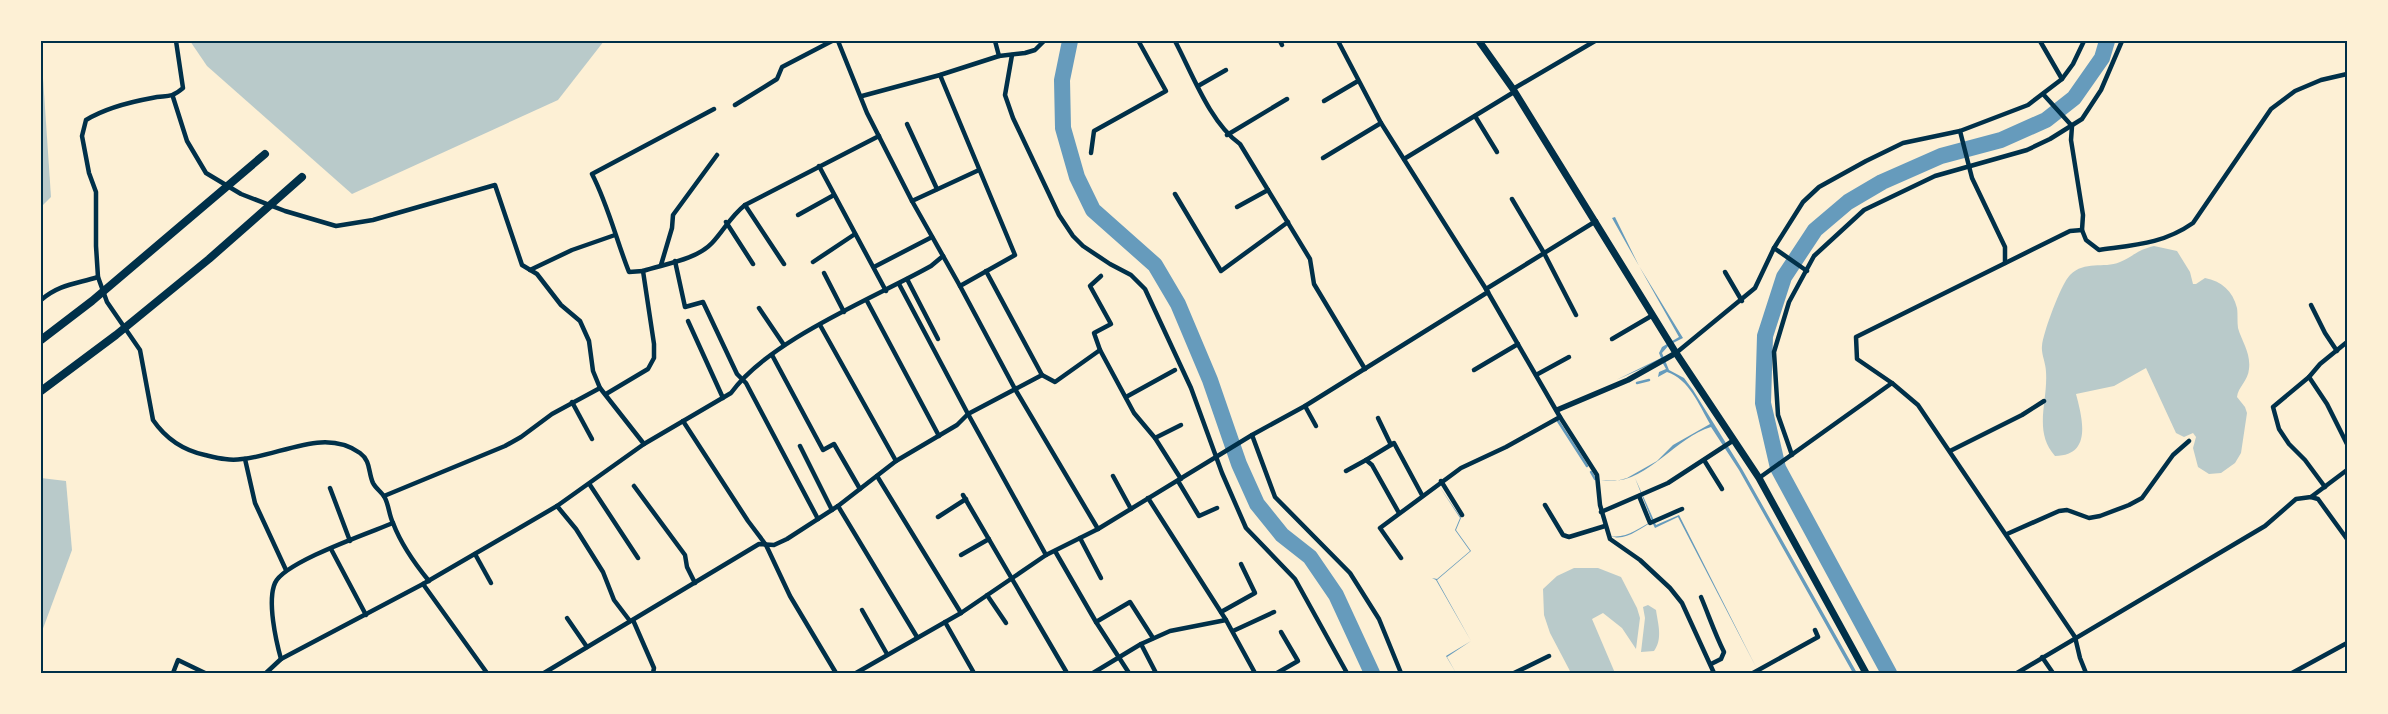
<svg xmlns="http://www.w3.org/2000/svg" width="2388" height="714" viewBox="0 0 2388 714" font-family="'DM Sans',sans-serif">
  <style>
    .green { fill: #b9caca }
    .water { fill: #669bbc }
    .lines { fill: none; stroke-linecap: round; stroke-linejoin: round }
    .stream { stroke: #669bbc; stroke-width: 2.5 }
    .river { stroke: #669bbc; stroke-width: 16 }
    .minor { stroke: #003049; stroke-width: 4.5 }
    .tertiary { stroke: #003049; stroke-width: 5.5 }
    .primary { stroke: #003049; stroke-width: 7 }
    .motorway { stroke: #003049; stroke-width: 8 }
    .neatline { fill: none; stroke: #003049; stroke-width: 2 }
  </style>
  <rect width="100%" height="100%" fill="#fdf0d5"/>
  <g class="green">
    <path d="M 190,41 L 604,41 L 558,100 L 352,194 L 207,66 Z"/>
    <path d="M 41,48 L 51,197 L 41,207 Z"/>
    <path d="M 2154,246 L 2177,251 L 2190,272 L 2193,284 L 2196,284 L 2205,278 C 2221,281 2233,291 2237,308 C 2238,314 2237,321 2238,328 C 2242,342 2251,353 2249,369 C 2248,381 2238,387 2237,397 L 2245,407 L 2247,413 L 2241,453 L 2235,463 L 2221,473 L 2209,474 L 2198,467 L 2193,448 L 2196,437 L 2193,433 L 2184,437 L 2176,433 L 2146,368 L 2114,386 L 2076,394 C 2082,417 2093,456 2055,456 C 2033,431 2048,403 2046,372 C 2046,363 2041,354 2042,346 C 2043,333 2061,284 2070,275 C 2085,260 2103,269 2120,262 C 2134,256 2137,250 2154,246 Z"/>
    <path d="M 41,478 L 66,481 L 72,550 L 41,634 Z"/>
    <path d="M 1574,568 L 1598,568 L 1621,577 L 1637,608 L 1640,618 L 1636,649 L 1622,628 L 1603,613 L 1592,619 L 1615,673 L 1571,673 L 1550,633 L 1544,615 L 1543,589 L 1557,576 Z"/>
    <path d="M 1648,605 L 1656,610 C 1658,624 1663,639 1654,651 L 1641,652 L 1645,618 L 1643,607 Z"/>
  </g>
  <g class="water">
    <path d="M 1615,217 L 1639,266 L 1683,338 L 1669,345 L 1662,353 L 1669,370 L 1684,378 L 1693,390 L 1742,469 L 1857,673 L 1853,673 L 1739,470 L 1711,427 C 1673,438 1644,489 1601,480 L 1616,481 L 1627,478 L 1657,461 L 1673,445 L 1710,424 C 1699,405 1689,379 1667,372 L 1658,377 L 1659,372 L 1666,369 L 1661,360 L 1616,380 L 1661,358 L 1659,353 L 1662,347 L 1679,337 L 1612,218 Z"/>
    <path d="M 1635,478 L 1656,525 L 1679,515 L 1757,669 L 1678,517 L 1655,528 L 1652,522 C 1641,528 1624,542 1611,536 C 1625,539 1640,528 1652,521 Z"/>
    <path d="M 1439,486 L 1461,518 L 1456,530 L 1471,551 L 1437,580 L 1471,641 L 1447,657 L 1456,673 L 1446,656 L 1471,641 L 1436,580 L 1432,578 L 1422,581 L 1432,578 L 1437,579 L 1470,551 L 1455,530 L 1460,518 Z"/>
  </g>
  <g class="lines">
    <g class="stream">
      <path d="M 1637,383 L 1649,380"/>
      <path d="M 1558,421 L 1587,466"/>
      <path d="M 1591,472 L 1595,479"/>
    </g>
    <g class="river">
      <path d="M 1070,41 L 1062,80 L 1063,128 L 1077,177 L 1093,210 L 1155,265 L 1178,304 L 1210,380 L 1239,464 L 1257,504 L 1282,535 L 1310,557 L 1336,595 L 1372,673"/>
      <path d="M 1889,673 L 1778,468 L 1763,403 L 1765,336 L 1784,277 L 1815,230 L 1848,202 L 1882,182 L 1941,156 L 2001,140 L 2046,120 L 2074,98 L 2102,58 L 2107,41"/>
    </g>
    <g class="minor">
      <path d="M 176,41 L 183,88 C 170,99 167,95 152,98 C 130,102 104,109 86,120 L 82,136 L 89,173 L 96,192 L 96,246 L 98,277 L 107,302 L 140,350 L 153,420 C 166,439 182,450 205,455 C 218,458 229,461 242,459 C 280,456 324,427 360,453 C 371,461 368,472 373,483 C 376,489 382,492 385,498 C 389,506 389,515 393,523 C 401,544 415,564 429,581"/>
      <path d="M 838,41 L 867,113 L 912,201 L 960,286 L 1015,389 L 1098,529"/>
      <path d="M 995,41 L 999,56"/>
      <path d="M 1175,41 C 1192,73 1210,123 1240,144 L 1310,259 L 1314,284 L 1365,369"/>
      <path d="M 1280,41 L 1282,45"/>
      <path d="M 1338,41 L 1381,123 L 1486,289 L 1560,417 L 1597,475 L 1600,505 L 1610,539 L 1640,560 L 1670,588 L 1682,603 L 1714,673"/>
      <path d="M 2040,41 L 2062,79"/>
      <path d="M 1012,55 L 1005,95 L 1013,118 L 1059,215 L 1073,236 L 1083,246 L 1110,264 L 1131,275 L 1145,289 L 1191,388 L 1222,473 L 1246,528 L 1295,579 L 1347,673"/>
      <path d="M 940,75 L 1015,255 L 960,286"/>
      <path d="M 1198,86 L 1226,70"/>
      <path d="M 1513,89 L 1595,41"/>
      <path d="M 2043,94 L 2072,126 L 2071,140 L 2083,215 L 2082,230 L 2086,240 L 2099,250 C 2134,245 2163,244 2193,223 L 2271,109 L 2295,91 L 2321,80 L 2347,74"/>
      <path d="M 862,96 L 940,75 L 999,56 L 1025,53 L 1035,50 L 1044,41"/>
      <path d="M 173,97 L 187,141 L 206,173 L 241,194 L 285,211 L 336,226 L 373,220 L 495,185 L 522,265 L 537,274 L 561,305 L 580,321 L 589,341 L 593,371 L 600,388 L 644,444"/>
      <path d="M 1324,101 L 1358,81"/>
      <path d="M 735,105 L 777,79 L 782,67 L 832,41"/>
      <path d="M 1475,116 L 1497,152"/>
      <path d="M 907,124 L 937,189"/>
      <path d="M 1960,131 L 1972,178 L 2005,247 L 2005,263"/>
      <path d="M 1227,135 L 1287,99"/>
      <path d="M 1091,153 L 1094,131 L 1166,91 L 1139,42 L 1141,41"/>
      <path d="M 1323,158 L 1381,123"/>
      <path d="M 1404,159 L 1514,92"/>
      <path d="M 819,166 L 886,291"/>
      <path d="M 1175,194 L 1221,271 L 1288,222"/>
      <path d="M 1512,199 L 1544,253 L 1576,315"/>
      <path d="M 912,201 L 979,170"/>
      <path d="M 745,205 L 784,264"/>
      <path d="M 1237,207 L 1268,190"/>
      <path d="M 798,215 L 834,195"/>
      <path d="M 726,222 L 753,264"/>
      <path d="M 1774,248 L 1807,271"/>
      <path d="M 675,261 L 685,307 L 703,302 L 737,374 L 746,383 L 818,519"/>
      <path d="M 813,262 L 855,234"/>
      <path d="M 661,265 L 672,228 L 673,215 L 717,155"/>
      <path d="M 874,267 L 932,237"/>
      <path d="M 530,270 L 572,250 L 615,235"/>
      <path d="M 643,271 L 629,272 C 616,239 608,205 592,174 L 714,109"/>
      <path d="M 986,271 L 1042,375"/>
      <path d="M 1725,272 L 1742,301"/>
      <path d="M 824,273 L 844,312"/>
      <path d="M 1101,276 L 1090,286 L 1111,324 L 1094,333 L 1100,350 L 1134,413 L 1155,438 L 1181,479"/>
      <path d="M 907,279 L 938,339"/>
      <path d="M 899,284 L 968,414 L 1046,555"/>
      <path d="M 1486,289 L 1596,221"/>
      <path d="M 41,300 C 60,284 76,284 98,277"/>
      <path d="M 867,301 L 939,436"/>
      <path d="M 2311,305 L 2325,333 L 2337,351"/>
      <path d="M 759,308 L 784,345"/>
      <path d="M 688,321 L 723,398"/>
      <path d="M 820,325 L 896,461"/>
      <path d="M 1612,339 L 1653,315"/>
      <path d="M 2347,342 L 2320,364 L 2309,377 L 2327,404 L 2347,444"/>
      <path d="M 1676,353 L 1755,288 L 1774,248 L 1803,202 L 1819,187 L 1866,161 L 1903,143 L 1960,131 L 2028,105 L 2062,79 L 2073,64 L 2084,41"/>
      <path d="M 772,355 L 823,450 L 834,444 L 860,489"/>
      <path d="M 1474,370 L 1518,344"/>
      <path d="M 1536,375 L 1569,357"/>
      <path d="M 2309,377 L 2273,407 L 2279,429 L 2289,444 L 2305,460 L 2325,487"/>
      <path d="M 1892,383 L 1857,359 L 1856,337 L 2070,231 L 2082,230"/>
      <path d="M 606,394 L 648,369 L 654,358 L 654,344 L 643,271 C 664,264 696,260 712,243 C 724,230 731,216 745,205 L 879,136"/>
      <path d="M 1126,397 L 1175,370"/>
      <path d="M 572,402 L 592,439"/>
      <path d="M 1305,406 L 1316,426"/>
      <path d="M 1378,418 L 1391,445"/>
      <path d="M 683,421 L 748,521 L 766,545 L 790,596 L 836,673"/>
      <path d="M 1252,435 L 1275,497 L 1350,573 L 1379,619 L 1401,673"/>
      <path d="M 1155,438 L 1181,425"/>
      <path d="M 800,446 L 832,510"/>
      <path d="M 1950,451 L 2022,415 L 2044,401"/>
      <path d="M 1792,455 L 1778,415 L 1774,352 L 1789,302 L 1814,256 L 1864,210 L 1935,176 L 2027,150 L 2050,139 L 2082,119 L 2101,90 L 2122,41"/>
      <path d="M 245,459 L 255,503 L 286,570"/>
      <path d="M 1366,460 L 1394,443 L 1422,495"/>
      <path d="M 1704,460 L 1722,489"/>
      <path d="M 1346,471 L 1366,460 L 1372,465 L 1399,513"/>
      <path d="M 877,476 L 961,613"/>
      <path d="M 1113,476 L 1131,509"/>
      <path d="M 1759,478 L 1892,383 L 1918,405 L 2075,637 L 2080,658 L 2086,673"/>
      <path d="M 1178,481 L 1199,516 L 1217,508"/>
      <path d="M 1441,481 L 1462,515"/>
      <path d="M 590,485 L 638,558"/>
      <path d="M 634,486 L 685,555 L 687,567 L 695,583"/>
      <path d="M 330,488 L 350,541"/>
      <path d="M 963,495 L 1067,673"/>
      <path d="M 384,496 L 505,446 L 521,437 L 552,414 L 600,388"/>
      <path d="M 1639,496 L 1650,523 L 1682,509"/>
      <path d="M 2311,497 L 2318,499 L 2347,539"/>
      <path d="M 1148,498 L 1226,620 L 1255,673"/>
      <path d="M 1545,505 L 1563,535 L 1569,537 L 1605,526"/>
      <path d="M 557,506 L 576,529 L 603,572 L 614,600 L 630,621"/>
      <path d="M 838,506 L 917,637"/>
      <path d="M 1601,512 L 1668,483 L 1734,440"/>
      <path d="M 938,517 L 966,499"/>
      <path d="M 2007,534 L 2059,511 L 2067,510 L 2089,518 L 2100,516 L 2129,505 L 2142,498 L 2173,455 L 2189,441"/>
      <path d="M 1080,538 L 1101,578"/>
      <path d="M 331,549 L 366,615"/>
      <path d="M 1055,551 L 1096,622 L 1129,673"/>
      <path d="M 475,554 L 491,583"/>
      <path d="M 961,555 L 989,539"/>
      <path d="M 1401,558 L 1380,528 L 1461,468 L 1506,447 L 1560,417"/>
      <path d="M 423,584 L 487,673"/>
      <path d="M 987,595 L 1006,623"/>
      <path d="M 1701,597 C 1709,616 1715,634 1724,652 L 1721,659 L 1711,664"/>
      <path d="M 862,610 L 887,654"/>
      <path d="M 1221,612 L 1255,593 L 1241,564"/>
      <path d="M 567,618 L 587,647"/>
      <path d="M 633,620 L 654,668 L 653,673"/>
      <path d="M 945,622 L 974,673"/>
      <path d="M 1096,622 L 1130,602 L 1153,638"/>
      <path d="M 1233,631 L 1274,612"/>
      <path d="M 1141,644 L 1156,673"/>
      <path d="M 2042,657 L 2053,673"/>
      <path d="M 281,659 C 276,641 267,601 275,583 C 284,562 369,533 393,523"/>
      <path d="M 173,673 L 178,660 L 205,673"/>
      <path d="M 266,673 L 281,659 L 423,584 L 557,506 L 644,444 L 731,393 C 769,340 872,299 931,266 L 943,256"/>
      <path d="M 544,673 L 759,544 L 774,545 L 787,539 L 838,506 L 896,461 L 957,425 L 968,414 L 1042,375 L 1055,382 L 1100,350"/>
      <path d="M 856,673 L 961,613 L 1046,555 L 1098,529 L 1252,435 L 1305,406 L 1488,292"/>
      <path d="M 1093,673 L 1141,644 L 1170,631 L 1226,620"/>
      <path d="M 1277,673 L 1298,661 L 1281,632"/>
      <path d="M 1514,673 L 1549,656"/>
      <path d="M 1753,673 L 1818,637 L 1815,630"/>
      <path d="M 2017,673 L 2265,526 L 2296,499 L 2311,497 L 2347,470"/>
      <path d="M 2292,673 L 2347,643"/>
    </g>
    <path class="tertiary" d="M 1557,410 L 1628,380 L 1676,353"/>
    <path class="primary" d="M 1479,41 L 1513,89 L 1676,353 L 1759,478 L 1866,673"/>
    <g class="motorway">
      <path d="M 41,340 L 92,301 L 265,154"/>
      <path d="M 41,391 L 116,335 L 209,259 L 302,177"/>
    </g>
  </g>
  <rect width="2388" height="714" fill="none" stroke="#fdf0d5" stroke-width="85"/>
  <rect x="42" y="42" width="2304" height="630" class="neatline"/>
</svg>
